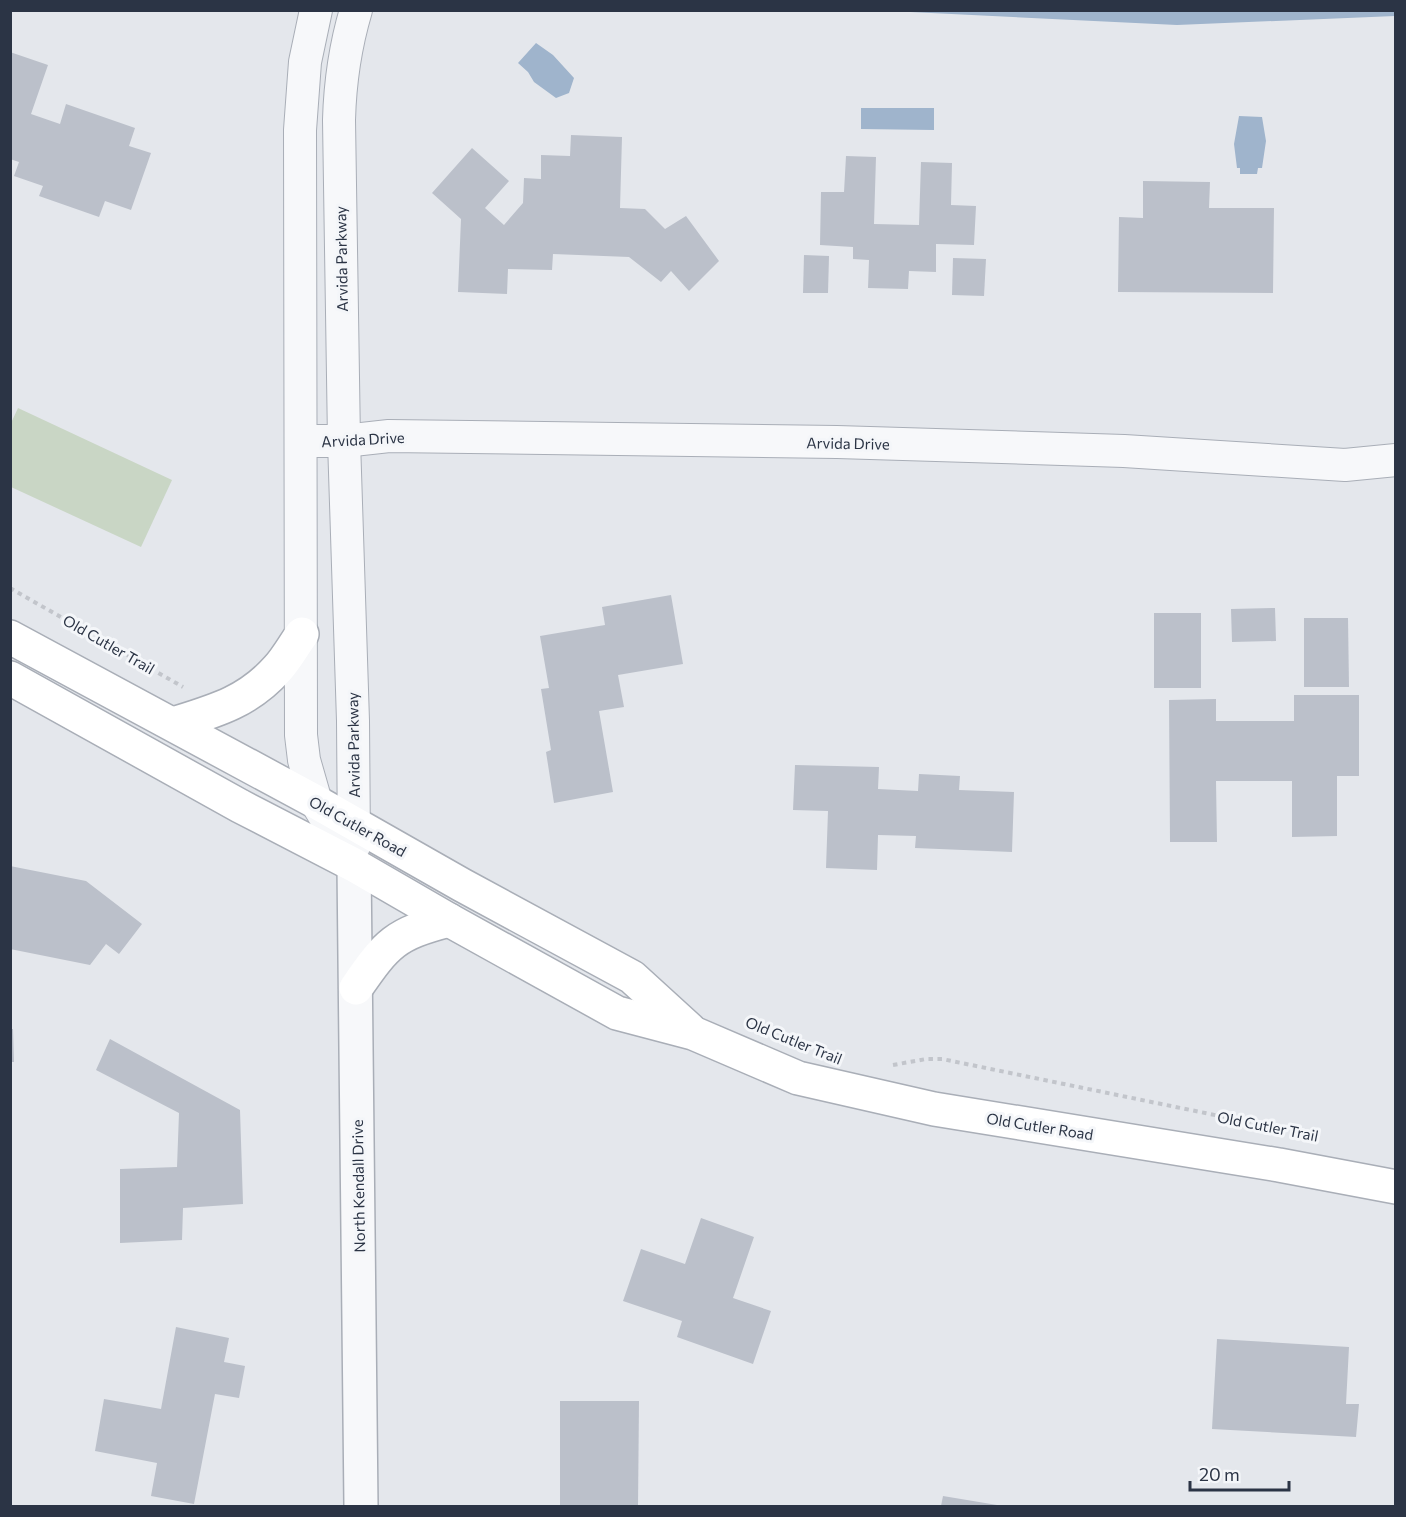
<svg xmlns="http://www.w3.org/2000/svg" width="1406" height="1517" viewBox="0 0 1406 1517" font-family="Commissioner,sans-serif">
  <style>
    .green { fill: #c9d6c5 }
    .water { fill: #9fb4cc }
    .building { fill: #bbc0ca }
    .lines { fill: none; stroke-linecap: round; stroke-linejoin: round }
    .minor-casing { stroke: #a9aeb7; stroke-width: 34 }
    .tertiary-casing { stroke: #a9aeb7; stroke-width: 36 }
    .secondary-casing { stroke: #a9aeb7; stroke-width: 36 }
    .path { stroke: #c2c5cb; stroke-width: 4; stroke-dasharray: 4.5 4.5; stroke-linecap: butt }
    .minor { stroke: #f7f8fa; stroke-width: 32 }
    .tertiary { stroke: #f7f8fa; stroke-width: 33 }
    .secondary { stroke: #fff; stroke-width: 33 }
    .labels { text-anchor: middle; dominant-baseline: central; stroke-width: 6; stroke-linejoin: round; paint-order: stroke }
    .street-label { font-size: 15px; fill: #2b3445; stroke: #f4f6f9 }
  </style>
  <rect width="100%" height="100%" fill="#e4e7ec"/>
  <path class="green" d="M 18,408 L 172,480 L 141,547 L 11,487 L 11,423 Z"/>
  <g class="water">
    <path d="M 1395,10 L 1395,16 L 1177,25 L 890,11 Z"/>
    <path d="M 536,43 L 553,55 L 574,78 L 569,93 L 556,98 L 534,82 L 528,72 L 518,63 Z"/>
    <path d="M 861,108 L 934,108 L 934,130 L 861,129 Z"/>
    <path d="M 1239,116 L 1262,117 L 1266,141 L 1262,168 L 1258,168 L 1257,174 L 1240,174 L 1240,168 L 1237,168 L 1234,144 Z"/>
  </g>
  <g class="building">
    <path d="M 10,52 L 48,65 L 31,114 L 60,124 L 66,104 L 135,128 L 129,146 L 151,153 L 131,210 L 105,201 L 99,217 L 39,196 L 43,186 L 14,176 L 19,162 L 10,159 Z"/>
    <path d="M 571,135 L 622,137 L 620,208 L 645,209 L 665,229 L 686,216 L 719,261 L 689,291 L 671,271 L 661,282 L 629,257 L 553,254 L 552,270 L 508,269 L 507,294 L 458,292 L 461,219 L 432,193 L 472,148 L 509,181 L 485,208 L 504,225 L 523,203 L 524,178 L 541,179 L 541,155 L 570,156 Z"/>
    <path d="M 846,156 L 876,157 L 874,224 L 919,225 L 921,162 L 952,163 L 951,205 L 976,206 L 974,245 L 936,244 L 936,272 L 909,271 L 908,289 L 868,288 L 869,260 L 853,259 L 853,247 L 820,245 L 821,192 L 844,192 Z"/>
    <path d="M 1143,181 L 1210,182 L 1209,208 L 1274,208 L 1273,293 L 1118,292 L 1119,217 L 1143,218 Z"/>
    <path d="M 804,255 L 829,256 L 828,293 L 803,293 Z"/>
    <path d="M 953,258 L 986,259 L 984,296 L 952,295 Z"/>
    <path d="M 671,595 L 683,664 L 618,675 L 624,707 L 599,711 L 613,792 L 554,803 L 546,752 L 551,750 L 541,689 L 549,688 L 540,636 L 605,625 L 602,607 Z"/>
    <path d="M 1275,608 L 1276,641 L 1232,642 L 1231,609 Z"/>
    <rect x="1154" y="613" width="47" height="75"/>
    <path d="M 1304,618 L 1348,618 L 1349,687 L 1304,687 Z"/>
    <path d="M 1294,695 L 1359,695 L 1359,776 L 1337,776 L 1337,836 L 1292,837 L 1292,781 L 1216,781 L 1217,842 L 1170,842 L 1169,700 L 1216,699 L 1216,721 L 1294,721 Z"/>
    <path d="M 795,765 L 879,767 L 878,789 L 918,791 L 919,774 L 960,776 L 959,790 L 1014,792 L 1012,852 L 915,848 L 916,836 L 878,835 L 877,870 L 826,868 L 828,811 L 793,810 Z"/>
    <path d="M 10,866 L 86,881 L 142,924 L 119,954 L 106,944 L 90,965 L 10,949 Z"/>
    <path d="M 10,1029 L 13,1029 L 14,1062 L 10,1062 Z"/>
    <path d="M 110,1039 L 240,1110 L 243,1204 L 183,1208 L 182,1240 L 120,1243 L 120,1169 L 177,1167 L 179,1113 L 96,1070 Z"/>
    <path d="M 701,1218 L 754,1237 L 733,1298 L 771,1311 L 753,1364 L 677,1337 L 682,1321 L 623,1301 L 641,1249 L 685,1264 Z"/>
    <path d="M 176,1327 L 229,1338 L 224,1362 L 245,1366 L 239,1398 L 215,1394 L 194,1504 L 151,1496 L 157,1463 L 95,1451 L 104,1399 L 161,1409 Z"/>
    <path d="M 1217,1339 L 1349,1347 L 1346,1404 L 1359,1404 L 1356,1437 L 1212,1429 Z"/>
    <path d="M 560,1401 L 639,1401 L 638,1506 L 560,1506 Z"/>
    <path d="M 943,1496 L 997,1505 L 997,1506 L 941,1506 Z"/>
  </g>
  <g class="lines">
    <g class="minor-casing">
      <g id="minor">
        <path d="M 316,10 L 305,62 L 300,130 L 301,735 L 304,760 L 316,802 L 354,865"/>
        <path d="M 301,441 L 344,441 L 389,436 L 837,442 L 1031,448 L 1124,451 L 1345,465 L 1396,460"/>
        <path d="M 354,846 L 353,721 L 344,441 L 339,120 C 340,83 345,47 356,10"/>
      </g>
    </g>
    <g class="tertiary-casing">
      <path id="tertiary" d="M 354,865 L 361,1506"/>
    </g>
    <g class="secondary-casing">
      <g id="secondary">
        <path d="M 10,637 L 316,802 L 462,885 L 632,977 L 689,1029"/>
        <path d="M 10,678 L 240,806 L 354,865 L 449,920 L 617,1013 L 693,1033 L 798,1078 L 934,1109 L 1279,1165 L 1396,1187"/>
        <path d="M 173,724 C 215,711 248,702 278,668 C 287,658 294,645 302,634"/>
        <path d="M 356,988 C 387,943 395,934 449,920"/>
      </g>
    </g>
    <g class="path">
      <path d="M 10,588 L 183,687"/>
      <path d="M 893,1065 L 926,1059 L 942,1059 L 1283,1129"/>
    </g>
    <use href="#minor" class="minor"/>
    <use href="#tertiary" class="tertiary"/>
    <use href="#secondary" class="secondary"/>
  </g>
  <g class="labels">
    <g class="street-label">
      <text transform="translate(341 259) rotate(-91)">Arvida Parkway</text>
      <text transform="translate(363 439) rotate(-3)">Arvida Drive</text>
      <text transform="translate(848 443) rotate(1)">Arvida Drive</text>
      <text transform="translate(109 644) rotate(30)">Old Cutler Trail</text>
      <text transform="translate(353 745) rotate(-91)">Arvida Parkway</text>
      <text transform="translate(358 826) rotate(29)">Old Cutler Road</text>
      <text transform="translate(794 1040) rotate(22)">Old Cutler Trail</text>
      <text transform="translate(1040 1126) rotate(9)">Old Cutler Road</text>
      <text transform="translate(1268 1126) rotate(11)">Old Cutler Trail</text>
      <text transform="translate(358 1186) rotate(-91)">North Kendall Drive</text>
    </g>
  </g>
  <rect width="1406" height="1517" fill="none" stroke="#2b3445" stroke-width="24"/>
  <path d="M1190 1481v9h99v-9" fill="none" stroke="#2b3445" stroke-width="3"/>
  <text x="1199" y="1481" font-size="18" fill="#2b3445" stroke="#f4f6f9" stroke-width="4.5" paint-order="stroke">20 m</text>
</svg>
